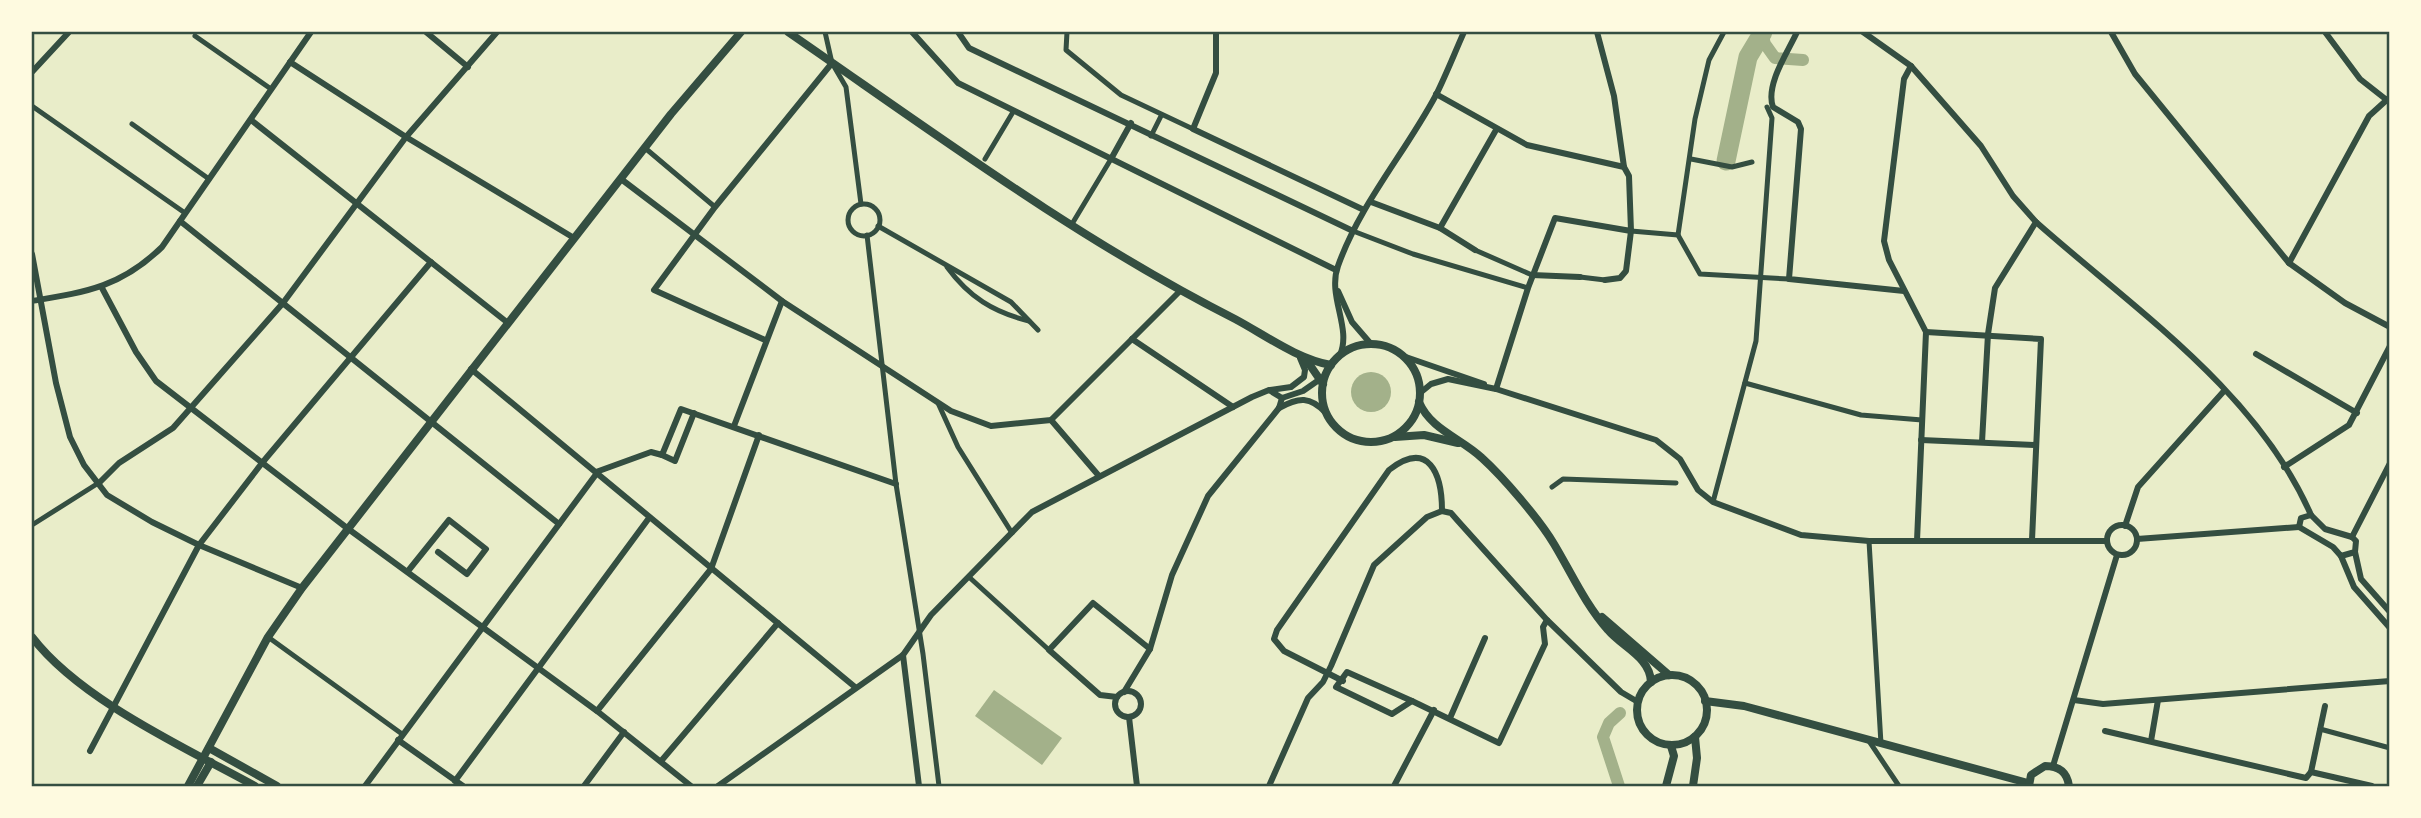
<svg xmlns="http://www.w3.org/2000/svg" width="2421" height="818" viewBox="0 0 2421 818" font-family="'IBM Plex Sans',sans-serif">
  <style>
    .water { fill: #a3b18a }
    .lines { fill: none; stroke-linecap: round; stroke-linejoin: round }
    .canal { stroke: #a3b18a; stroke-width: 12 }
    .river { stroke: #a3b18a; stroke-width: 19 }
    .pedestrian { stroke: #344e41; stroke-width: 5 }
    .minor { stroke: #344e41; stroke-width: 6 }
    .tertiary { stroke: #344e41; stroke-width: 8 }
    .neatline { fill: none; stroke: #344e41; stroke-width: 2.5 }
  </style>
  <rect width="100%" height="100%" fill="#e9edc9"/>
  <g class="water">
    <circle cx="1371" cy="392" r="20"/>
    <path d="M 994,690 L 1062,738 L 1042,765 L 975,716 Z"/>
  </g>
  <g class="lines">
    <g class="canal">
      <path d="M 1762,33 L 1765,44 L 1775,58 L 1803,60"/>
      <path d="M 1619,786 L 1603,737 L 1609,723 L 1620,713"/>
    </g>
    <path class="river" d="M 1726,161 L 1748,57 L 1763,32"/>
    <g class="pedestrian">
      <path d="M 825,32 L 832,63 L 846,87 L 861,204"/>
      <path d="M 1067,32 L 1066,50 L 1121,95 L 1193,129"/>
      <path d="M 195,36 L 271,89"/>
      <path d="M 32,106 L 185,213"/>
      <path d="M 132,124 L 209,179"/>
      <path d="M 1151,136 L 1161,116"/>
      <path d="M 645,148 L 715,207"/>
      <path d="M 985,159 L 1013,112"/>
      <path d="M 1691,159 L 1732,167 L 1752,162"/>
      <circle cx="864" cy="220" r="16"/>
      <path d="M 1072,224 L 1111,159"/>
      <path d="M 878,226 L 1011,302 L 1038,330"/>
      <path d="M 1353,231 L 1413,254 L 1528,288"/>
      <path d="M 1631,231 L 1678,235 L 1700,274 L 1789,279"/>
      <path d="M 867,235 L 896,484 L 923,654 L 939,786"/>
      <path d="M 1678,235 L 1695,119 L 1709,60 L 1724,32"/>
      <path d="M 1475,250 L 1532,275"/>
      <path d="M 947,267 C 969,297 993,312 1029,321"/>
      <path d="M 1580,277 L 1605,280"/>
      <path d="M 1745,383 L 1861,415 L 1922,420"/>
      <path d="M 938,403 L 958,447 L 1012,533"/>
      <path d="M 1552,487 L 1563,479 L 1676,483"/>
      <path d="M 1713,502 L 1756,341 L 1772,118 L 1767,107"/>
      <path d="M 32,525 L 100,482"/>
      <path d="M 1869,541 L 1881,744"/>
      <path d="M 969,577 L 1049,650"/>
      <path d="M 268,637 L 402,734"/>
      <path d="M 2320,729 L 2390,748"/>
      <path d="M 1869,741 L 1899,786"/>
    </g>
    <g class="minor">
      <path d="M 426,32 L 468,67"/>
      <path d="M 912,32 L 958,83 L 1336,270"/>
      <path d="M 958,32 L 969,48 L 1353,231"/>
      <path d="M 1216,32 L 1216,73 L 1193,129 L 1364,210"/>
      <path d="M 1797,32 C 1788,52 1765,85 1773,107 L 1798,122 L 1801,129 L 1789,279 L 1904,291"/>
      <path d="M 1863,32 L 1911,66 L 1981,146 L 2013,196 L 2036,222 C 2134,309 2257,391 2311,515"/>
      <path d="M 2111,32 L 2135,74 L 2289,263 L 2345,303 L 2390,327"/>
      <path d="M 2325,32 L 2360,79 L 2388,101"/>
      <path d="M 290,62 L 406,137 L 574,238"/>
      <path d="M 1911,66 L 1904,79 L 1884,241 L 1889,260 L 1926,332 L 1917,541"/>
      <path d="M 32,72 L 69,32"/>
      <path d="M 1436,94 L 1527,145 L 1624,167"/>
      <path d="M 251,120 L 508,323"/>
      <path d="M 1111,159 L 1131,123"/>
      <path d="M 621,179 L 782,301 L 951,411 L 991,426 L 1051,420 L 1179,292"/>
      <path d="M 1371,202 L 1440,228 L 1475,250"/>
      <path d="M 180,221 L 559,524"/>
      <path d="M 1440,228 L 1496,130"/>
      <path d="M 32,254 L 56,383 L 70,437 L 84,465 L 107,495 L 152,522 L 199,545 L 302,588"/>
      <path d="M 2289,263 L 2369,116 L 2390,97"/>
      <path d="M 1532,275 L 1580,277"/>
      <path d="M 1605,280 L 1620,278 L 1626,271 L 1631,231"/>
      <path d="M 102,288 L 136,352 L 156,381 L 347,528 L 597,711 L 691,786"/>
      <path d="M 1338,291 L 1352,322 L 1371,344"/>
      <path d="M 32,301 C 86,292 121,287 162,247 L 311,32"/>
      <path d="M 1926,332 L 2041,339 L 2032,540"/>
      <path d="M 1132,339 L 1233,407"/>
      <path d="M 765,340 L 654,290 L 715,207 L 832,63"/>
      <path d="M 2256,354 L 2357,413"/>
      <path d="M 1340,355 C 1352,328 1327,296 1338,266 C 1360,204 1405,153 1436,95 C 1446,75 1455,52 1464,32"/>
      <path d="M 1403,356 L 1484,384"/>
      <path d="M 471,369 L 855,687"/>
      <path d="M 1496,389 L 1528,288 L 1555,218 L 1631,231 L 1629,176 L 1624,167 L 1614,96 L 1597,32"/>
      <path d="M 1270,390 L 1291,387 L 1304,377 L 1305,370 L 1300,358"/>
      <path d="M 1420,393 L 1431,384 L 1448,379 L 1496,389 L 1656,440 L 1680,459 L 1698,490 L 1713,502 L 1801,535 L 1869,541 L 2107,541"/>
      <path d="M 1279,408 C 1299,397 1310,396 1326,413"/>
      <path d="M 1051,420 L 1099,476"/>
      <path d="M 734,426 L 782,301"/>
      <path d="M 1921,440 L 2036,445"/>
      <path d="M 1982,442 L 1988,334 L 1995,288 L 2036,222"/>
      <path d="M 662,455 L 675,461 L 694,413"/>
      <path d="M 2284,467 L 2349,425 L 2390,346"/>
      <path d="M 596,472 L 651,452 L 662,455 L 681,409 L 896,484"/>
      <path d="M 100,482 L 119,463 L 173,428 L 283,303 L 406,137 L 497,32"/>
      <path d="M 1442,511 L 1451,513 L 1458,521 L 1547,620 L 1621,692 L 1638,702"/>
      <circle cx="2122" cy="540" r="15"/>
      <path d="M 2125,526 L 2138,487 L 2224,391"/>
      <path d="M 2299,527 L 2333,547 L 2341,556 L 2355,552 L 2356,541 L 2352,537"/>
      <path d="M 2299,527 L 2301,518 L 2311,515 L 2325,529 L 2352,537"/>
      <path d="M 2352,537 L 2390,463"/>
      <path d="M 2137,539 L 2299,527"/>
      <path d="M 2355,552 L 2361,579 L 2390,612"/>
      <path d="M 2341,556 L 2354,587 L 2390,628"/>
      <path d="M 408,571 L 449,520 L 486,549 L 467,574 L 438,552"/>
      <path d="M 903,655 L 919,786"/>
      <path d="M 1347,672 L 1412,701 L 1392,714 L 1336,687 Z"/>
      <path d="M 1343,681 L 1284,651 L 1274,639 L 1277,630 L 1389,470 C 1429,439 1442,474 1442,511"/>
      <circle cx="1128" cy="704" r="13"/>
      <path d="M 1124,692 L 1150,649 L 1172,575 L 1208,496 L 1279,408 L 1282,398"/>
      <path d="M 1117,697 L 1100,695 L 1049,650 L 1093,603 L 1150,649"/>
      <path d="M 2074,700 L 2103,704 L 2390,681"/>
      <path d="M 1412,701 L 1499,743 L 1545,644 L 1543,627 L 1547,620"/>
      <path d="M 597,711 L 711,569 L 759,435"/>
      <path d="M 1129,717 L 1137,786"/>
      <path d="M 1450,718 L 1485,638"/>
      <path d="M 2105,731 L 2306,778 L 2311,772 L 2372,786"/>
      <path d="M 398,740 L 463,786"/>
      <path d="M 2151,741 L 2158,700"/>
      <path d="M 90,751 L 199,545 L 262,463 L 431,262"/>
      <path d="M 662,760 L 778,623"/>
      <path d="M 2053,766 L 2117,555"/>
      <path d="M 2311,772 L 2325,706"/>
      <path d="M 455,781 L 649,518"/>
      <path d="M 365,786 L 597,473"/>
      <path d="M 584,786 L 624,732"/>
      <path d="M 718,786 L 903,655 L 931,615 L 1032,512 L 1252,397 L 1269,390 L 1282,398 L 1303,391 L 1326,375"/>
      <path d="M 1269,786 L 1308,698 L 1323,682 L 1331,666 L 1374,565 L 1427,517 L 1442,511"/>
      <path d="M 1394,786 L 1434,710"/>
    </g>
    <g class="tertiary">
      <path d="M 788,32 C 933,132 1077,239 1235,319 C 1265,335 1297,359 1331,365"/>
      <circle cx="1371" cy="393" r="49"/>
      <path d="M 1305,358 L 1323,384"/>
      <path d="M 1419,402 C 1431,430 1461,438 1482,458 C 1503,477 1540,520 1554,544 C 1572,574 1585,604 1608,630 C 1622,647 1650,657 1651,682"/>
      <path d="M 1395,437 L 1424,435 L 1458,443"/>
      <path d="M 1602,617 L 1669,675"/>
      <path d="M 32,637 C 80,700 186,748 255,786"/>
      <circle cx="1672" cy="710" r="35"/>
      <path d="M 1705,701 L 1744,706 L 2028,783"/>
      <path d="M 209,748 L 277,786"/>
      <path d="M 188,786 L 268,637 L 302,588 L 671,114 L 741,32"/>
      <path d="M 197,786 L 211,762"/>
      <path d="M 1666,786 L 1674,756 L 1671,746"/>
      <path d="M 1693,786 L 1697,758 L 1695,737"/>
      <path d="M 2029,786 L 2031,775 L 2045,766 C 2059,766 2067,772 2069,786"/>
    </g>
  </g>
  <rect width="2421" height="818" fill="none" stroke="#fefae0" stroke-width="66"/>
  <rect x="33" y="33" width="2355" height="752" class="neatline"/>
</svg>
